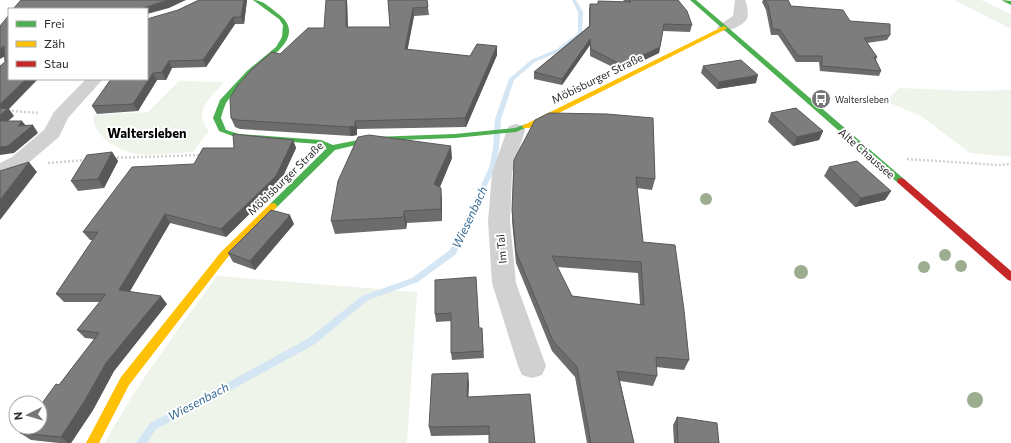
<svg xmlns="http://www.w3.org/2000/svg" width="1011" height="443" viewBox="0 0 1011 443" font-family="Commissioner,sans-serif">
  <style>
    .green { fill: #eef4e9 }
    .lines { fill: none; stroke-linecap: round; stroke-linejoin: round }
    .stream { fill: #d4e5f3; fill-rule: evenodd }
    .path-far1 { stroke: #d1d1d1; stroke-width: 2; stroke-dasharray: 1.5 1.5; stroke-linecap: butt }
    .path { stroke: #d1d1d1; stroke-width: 2.5; stroke-dasharray: 2 2; stroke-linecap: butt }
    .street { fill: #d1d1d1; fill-rule: evenodd }
    .fast { fill: #4caf50; fill-rule: evenodd }
    .slow { fill: #ffc107; fill-rule: evenodd }
    .jam { fill: #c62828; fill-rule: evenodd }
    .tree { fill: #9dae90 }
    .wall { fill: #6c6c6c; fill-rule: evenodd }
    .shaded-wall { fill: #585858 }
    .building { fill: #7d7d7d; stroke: #585858; fill-rule: evenodd }
    .labels { text-anchor: middle; dominant-baseline: central; stroke-width: 4; stroke-linejoin: round; paint-order: stroke }
    .far-poi-label { font-size: 9px; fill: #2c2c2c; stroke: #fff; text-anchor: start }
    .street-label { font-size: 11px; fill: #2c2c2c; stroke: #fff }
    .water-label { font-size: 12px; font-style: italic; fill: #346a94; stroke: #fff }
    .quarter-label { font-size: 13px; font-weight: bold; fill: #000; stroke: #fff }
  </style>
  <rect width="100%" height="100%" fill="#fff"/>
  <g class="green">
    <path d="M 954,0 L 981,0 L 1011,14 L 1011,29 Z"/>
    <path d="M 179,81 L 224,82 C 210,99 192,110 209,131 L 193,152 C 177,153 151,156 136,154 C 120,151 90,135 94,115 L 148,112 Z"/>
    <path d="M 900,88 L 968,91 L 1011,90 L 1011,157 L 970,153 L 921,116 L 885,101 Z"/>
    <path d="M 217,276 L 417,292 L 407,443 L 105,443 C 136,384 178,330 217,276 Z"/>
  </g>
  <g class="lines">
    <path class="stream" d="M 572,0 L 576,0 L 583,12 L 582,34 L 561,51 L 535,62 L 514,80 L 501,119 L 499,149 L 495,168 L 456,254 L 418,282 L 368,300 L 315,344 L 213,400 L 156,429 L 147,443 L 136,443 L 150,423 L 207,394 L 309,338 L 362,296 L 412,278 L 450,250 L 489,168 L 493,149 L 495,119 L 509,79 L 531,60 L 557,49 L 578,33 L 578,12 Z"/>
    <path class="path-far1" d="M 0,110 L 11,111"/>
    <g class="path">
      <path d="M 0,110 L 39,113"/>
      <path d="M 113,158 L 202,155"/>
      <path d="M 907,159 L 998,165 L 1011,164"/>
      <path d="M 48,163 L 86,160"/>
    </g>
    <g class="street">
      <path d="M 735,0 L 745,0 C 747,4 749,14 747,19 C 743,26 726,33 719,31 L 717,28 L 719,25 L 733,16 Z"/>
      <path d="M 86,79 L 103,79 L 68,118 L 59,137 L 26,165 L 7,176 L 0,178 L 0,163 L 12,157 L 44,130 L 54,112 Z"/>
      <path d="M 516,124 L 523,126 L 525,130 L 512,173 L 510,221 L 516,283 L 546,366 L 542,375 L 532,378 L 522,375 L 518,366 L 492,283 L 488,221 L 492,173 L 507,130 L 509,126 Z"/>
    </g>
    <g class="fast">
      <path d="M 253,0 C 263,0 269,7 277,13 C 309,35 269,58 252,73 C 245,79 231,95 226,103 C 224,108 222,113 221,118 L 226,130 L 239,134 L 321,140 L 333,145 L 373,137 L 455,134 L 515,128 L 526,124 L 530,126 L 516,132 L 455,138 L 373,141 L 335,150 L 276,208 L 270,208 L 269,206 L 270,204 L 327,148 L 319,144 L 238,138 L 219,131 L 213,118 L 220,100 L 247,71 L 276,47 L 282,37 L 283,25 L 279,19 Z"/>
      <path d="M 690,0 L 696,0 L 904,179 L 905,181 L 904,183 L 898,183 Z"/>
      <path d="M 1002,0 L 1011,1 L 1011,5 L 1003,1 Z"/>
    </g>
    <g class="slow">
      <path d="M 724,26 L 727,28 L 726,29 L 529,128 L 523,128 L 522,126 Z"/>
      <path d="M 273,203 L 276,204 L 277,206 L 276,208 L 227,258 L 129,385 L 99,443 L 86,443 L 121,377 L 221,252 L 270,204 Z"/>
    </g>
    <path class="jam" d="M 901,178 L 904,179 L 1011,271 L 1011,281 L 1008,280 L 898,183 L 897,181 L 898,179 Z"/>
  </g>
  <g class="tree">
    <circle cx="706" cy="199" r="6"/>
    <circle cx="945" cy="255" r="6"/>
    <circle cx="961" cy="266" r="6"/>
    <circle cx="924" cy="267" r="6"/>
    <circle cx="801" cy="272" r="7"/>
    <circle cx="975" cy="400" r="8"/>
  </g>
  <g class="wall">
    <path d="M 199,0 L 247,0 L 244,24 L 235,24 L 206,67 L 172,68 L 166,80 L 157,80 L 138,111 L 97,114 L 92,106 L 178,10 Z"/>
    <path d="M 347,0 L 348,27 L 390,27 L 388,0 L 427,0 L 429,15 L 414,16 L 407,50 L 470,56 L 497,46 L 497,55 L 466,127 L 357,129 L 357,135 L 351,136 L 240,129 L 235,127 L 231,118 L 280,54 L 324,28 Z"/>
    <path d="M 623,0 L 678,0 L 692,25 L 690,32 L 663,31 L 659,53 L 621,71 L 590,56 L 590,45 L 562,85 L 534,79 L 534,72 L 589,26 L 589,10 L 590,4 L 598,4 L 598,1 L 625,2 Z"/>
    <path d="M 763,0 L 788,0 L 791,6 L 850,21 L 890,35 L 887,40 L 867,43 L 877,57 L 876,60 L 881,71 L 879,76 L 820,71 L 819,62 L 796,62 L 778,35 L 771,35 L 766,10 L 762,2 Z"/>
    <path d="M 703,66 L 756,83 L 717,89 L 701,73 Z"/>
    <path d="M 771,113 L 823,131 L 819,140 L 793,146 L 768,122 Z"/>
    <path d="M 293,140 L 296,148 L 279,185 L 226,237 L 170,223 L 130,291 L 167,304 L 114,371 L 93,410 L 71,443 L 59,443 L 31,440 L 20,433 L 59,385 L 94,339 L 85,338 L 77,330 L 100,302 L 64,302 L 56,294 L 93,240 L 90,240 L 83,232 L 194,164 L 234,148 Z"/>
    <path d="M 112,152 L 118,161 L 104,188 L 78,191 L 71,181 Z"/>
    <path d="M 452,158 L 440,187 L 442,201 L 442,221 L 407,223 L 406,229 L 335,234 L 331,221 Z"/>
    <path d="M 514,160 L 655,179 L 652,190 L 637,188 L 643,242 L 689,360 L 684,370 L 656,367 L 657,376 L 653,386 L 620,381 L 634,443 L 587,443 L 575,377 L 552,351 L 516,263 L 512,221 ZM 557,267 L 638,273 L 640,305 L 572,296 Z"/>
    <path d="M 829,167 L 891,191 L 885,200 L 855,207 L 824,176 Z"/>
    <path d="M 294,224 L 255,270 L 233,262 L 228,253 Z"/>
    <path d="M 435,280 L 479,328 L 482,328 L 484,358 L 452,360 L 451,353 L 451,321 L 436,322 L 435,314 Z"/>
    <path d="M 469,383 L 468,397 L 535,443 L 489,435 L 431,436 L 429,427 Z"/>
    <path d="M 677,417 L 719,443 L 674,443 L 673,425 Z"/>
  </g>
  <g class="shaded-wall">
    <path d="M 168,0 L 186,0 L 169,8 L 147,14 L 147,9 L 143,9 L 143,8 Z"/>
    <path d="M 244,0 L 247,0 L 244,24 L 241,17 Z"/>
    <path d="M 346,0 L 347,0 L 348,35 L 346,27 Z"/>
    <path d="M 413,8 L 414,16 L 406,58 L 405,49 Z"/>
    <path d="M 233,17 L 235,24 L 206,67 L 203,60 Z"/>
    <path d="M 590,39 L 590,45 L 562,85 L 562,79 Z"/>
    <path d="M 4,46 L 9,54 L 0,59 L 0,49 Z"/>
    <path d="M 497,46 L 497,55 L 466,127 L 465,118 Z"/>
    <path d="M 660,47 L 659,53 L 621,71 L 622,65 Z"/>
    <path d="M 169,61 L 172,68 L 166,80 L 162,72 Z"/>
    <path d="M 153,73 L 157,80 L 138,111 L 133,104 Z"/>
    <path d="M 758,75 L 756,83 L 717,89 L 719,82 Z"/>
    <path d="M 26,79 L 38,79 L 9,109 L 14,116 L 0,128 L 0,104 Z"/>
    <path d="M 22,121 L 28,128 L 33,125 L 38,133 L 14,153 L 0,155 L 0,147 Z"/>
    <path d="M 355,121 L 357,129 L 357,135 L 351,136 L 349,127 Z"/>
    <path d="M 823,131 L 819,140 L 793,146 L 797,137 Z"/>
    <path d="M 293,140 L 296,148 L 279,185 L 226,237 L 221,229 Z"/>
    <path d="M 451,146 L 452,158 L 436,196 L 434,184 Z"/>
    <path d="M 112,152 L 118,161 L 104,188 L 98,179 Z"/>
    <path d="M 29,162 L 37,172 L 0,220 L 0,200 Z"/>
    <path d="M 441,188 L 442,201 L 442,221 L 441,209 Z"/>
    <path d="M 891,191 L 885,200 L 855,207 L 861,198 Z"/>
    <path d="M 404,211 L 407,223 L 406,229 L 404,217 Z"/>
    <path d="M 165,214 L 170,223 L 126,298 L 119,290 Z"/>
    <path d="M 290,215 L 294,224 L 255,270 L 250,261 Z"/>
    <path d="M 161,296 L 167,304 L 114,371 L 93,410 L 71,443 L 68,443 L 61,437 L 106,363 Z"/>
    <path d="M 468,373 L 469,383 L 468,406 L 467,397 Z"/>
  </g>
  <g class="building">
    <path d="M 21,0 L 168,0 L 143,8 L 143,9 L 13,9 Z"/>
    <path d="M 199,0 L 244,0 L 241,17 L 233,17 L 203,60 L 169,61 L 162,72 L 153,73 L 133,104 L 92,106 L 111,79 L 147,79 L 147,19 L 178,10 Z"/>
    <path d="M 326,0 L 346,0 L 346,27 L 390,27 L 388,0 L 427,0 L 428,7 L 413,8 L 405,49 L 470,56 L 477,44 L 497,46 L 465,118 L 355,121 L 355,126 L 349,127 L 237,120 L 231,118 L 230,98 L 238,85 L 253,68 L 272,52 L 280,54 L 308,28 L 324,28 Z"/>
    <path d="M 629,0 L 678,0 L 687,11 L 692,25 L 664,24 L 660,47 L 622,65 L 591,49 L 590,39 L 562,79 L 534,72 L 590,26 L 590,4 L 598,4 L 598,1 L 631,2 Z"/>
    <path d="M 765,0 L 788,0 L 791,6 L 843,10 L 850,21 L 890,24 L 890,35 L 864,38 L 877,57 L 874,57 L 881,71 L 822,66 L 822,56 L 798,56 L 780,30 L 773,29 L 768,5 Z"/>
    <path d="M 9,15 L 9,79 L 26,79 L 0,104 L 0,66 L 5,62 L 4,46 L 0,49 L 0,26 Z"/>
    <path d="M 741,60 L 758,75 L 719,82 L 703,66 Z"/>
    <path d="M 0,108 L 8,109 L 0,115 Z"/>
    <path d="M 796,108 L 823,131 L 797,137 L 771,113 Z"/>
    <path d="M 549,113 L 607,114 L 653,118 L 655,179 L 636,177 L 643,242 L 675,245 L 684,310 L 689,360 L 656,357 L 657,376 L 617,371 L 634,443 L 591,443 L 577,367 L 553,341 L 516,252 L 512,210 L 514,160 L 535,120 ZM 552,256 L 641,262 L 644,305 L 572,296 Z"/>
    <path d="M 0,121 L 22,121 L 18,126 L 33,125 L 8,146 L 0,147 Z"/>
    <path d="M 233,134 L 293,140 L 276,176 L 221,229 L 165,214 L 119,290 L 161,296 L 106,363 L 84,402 L 61,437 L 20,433 L 25,427 L 40,427 L 40,406 L 56,384 L 59,385 L 99,333 L 77,330 L 106,294 L 56,294 L 98,232 L 83,232 L 132,167 L 194,164 L 203,148 L 234,148 Z"/>
    <path d="M 369,135 L 451,146 L 434,184 L 441,188 L 441,209 L 404,211 L 404,217 L 331,221 L 338,181 L 358,137 Z"/>
    <path d="M 112,152 L 98,179 L 71,181 L 87,155 Z"/>
    <path d="M 857,161 L 891,191 L 861,198 L 829,167 Z"/>
    <path d="M 29,162 L 0,200 L 0,171 Z"/>
    <path d="M 271,210 L 290,215 L 250,261 L 228,253 Z"/>
    <path d="M 476,277 L 479,328 L 482,328 L 483,351 L 451,353 L 451,313 L 435,314 L 435,280 Z"/>
    <path d="M 468,373 L 467,397 L 530,394 L 535,443 L 489,443 L 489,426 L 429,427 L 432,374 Z"/>
    <path d="M 677,417 L 717,423 L 719,443 L 678,443 Z"/>
  </g>
  <defs>
    <g id="bus-disc" transform="scale(1)"><circle r="9.5" fill="#767676" stroke="#fff"/><path d="M-5-6H5V4H4V6H2V4H-2V6H-4V4H-5ZM-3.5-4V0h7V-4ZM-3.5 1.2v1.5H-2V1.2ZM2 1.2v1.5H3.5V1.2Z" fill="#fff"/></g>
  </defs>
  <g fill-rule="evenodd">
    <use href="#bus-disc" x="821" y="99"/>
  </g>
  <g class="labels">
    <g class="far-poi-label">
      <text x="835" y="99">Waltersleben</text>
    </g>
    <g class="street-label">
      <text transform="translate(597 78) rotate(-26)">Möbisburger Straße</text>
      <text transform="translate(867 153) rotate(41)">Alte Chaussee</text>
      <text transform="translate(285 178) rotate(-44)">Möbisburger Straße</text>
      <text transform="translate(501 249) rotate(-95)">Im Tal</text>
    </g>
    <g class="water-label">
      <text transform="translate(469 217) rotate(-65)">Wiesenbach</text>
      <text transform="translate(198 401) rotate(-28)">Wiesenbach</text>
    </g>
    <g class="quarter-label">
      <text x="147" y="133">Waltersleben</text>
    </g>
  </g>
  <rect x="8" y="8" width="140" height="72" fill="#ffffff" stroke="#ababab"/>
  <rect x="16" y="21" width="20" height="6" fill="#4caf50" stroke="#ababab"/>
  <text x="44" y="28" font-size="12" fill="#2c2c2c">Frei</text>
  <rect x="16" y="41" width="20" height="6" fill="#ffc107" stroke="#ababab"/>
  <text x="44" y="48" font-size="12" fill="#2c2c2c">Zäh</text>
  <rect x="16" y="61" width="20" height="6" fill="#c62828" stroke="#ababab"/>
  <text x="44" y="68" font-size="12" fill="#2c2c2c">Stau</text>
  <g transform="translate(28 415) rotate(265)"><circle r="19" fill="#ffffff" stroke="#ababab"/>
  <path d="M0-3L7 15L0 10L-7 15Z" fill="#767676"/>
  <text y="-6" font-size="11" font-weight="bold" text-anchor="middle" fill="#2c2c2c">N</text>
  </g>
</svg>
